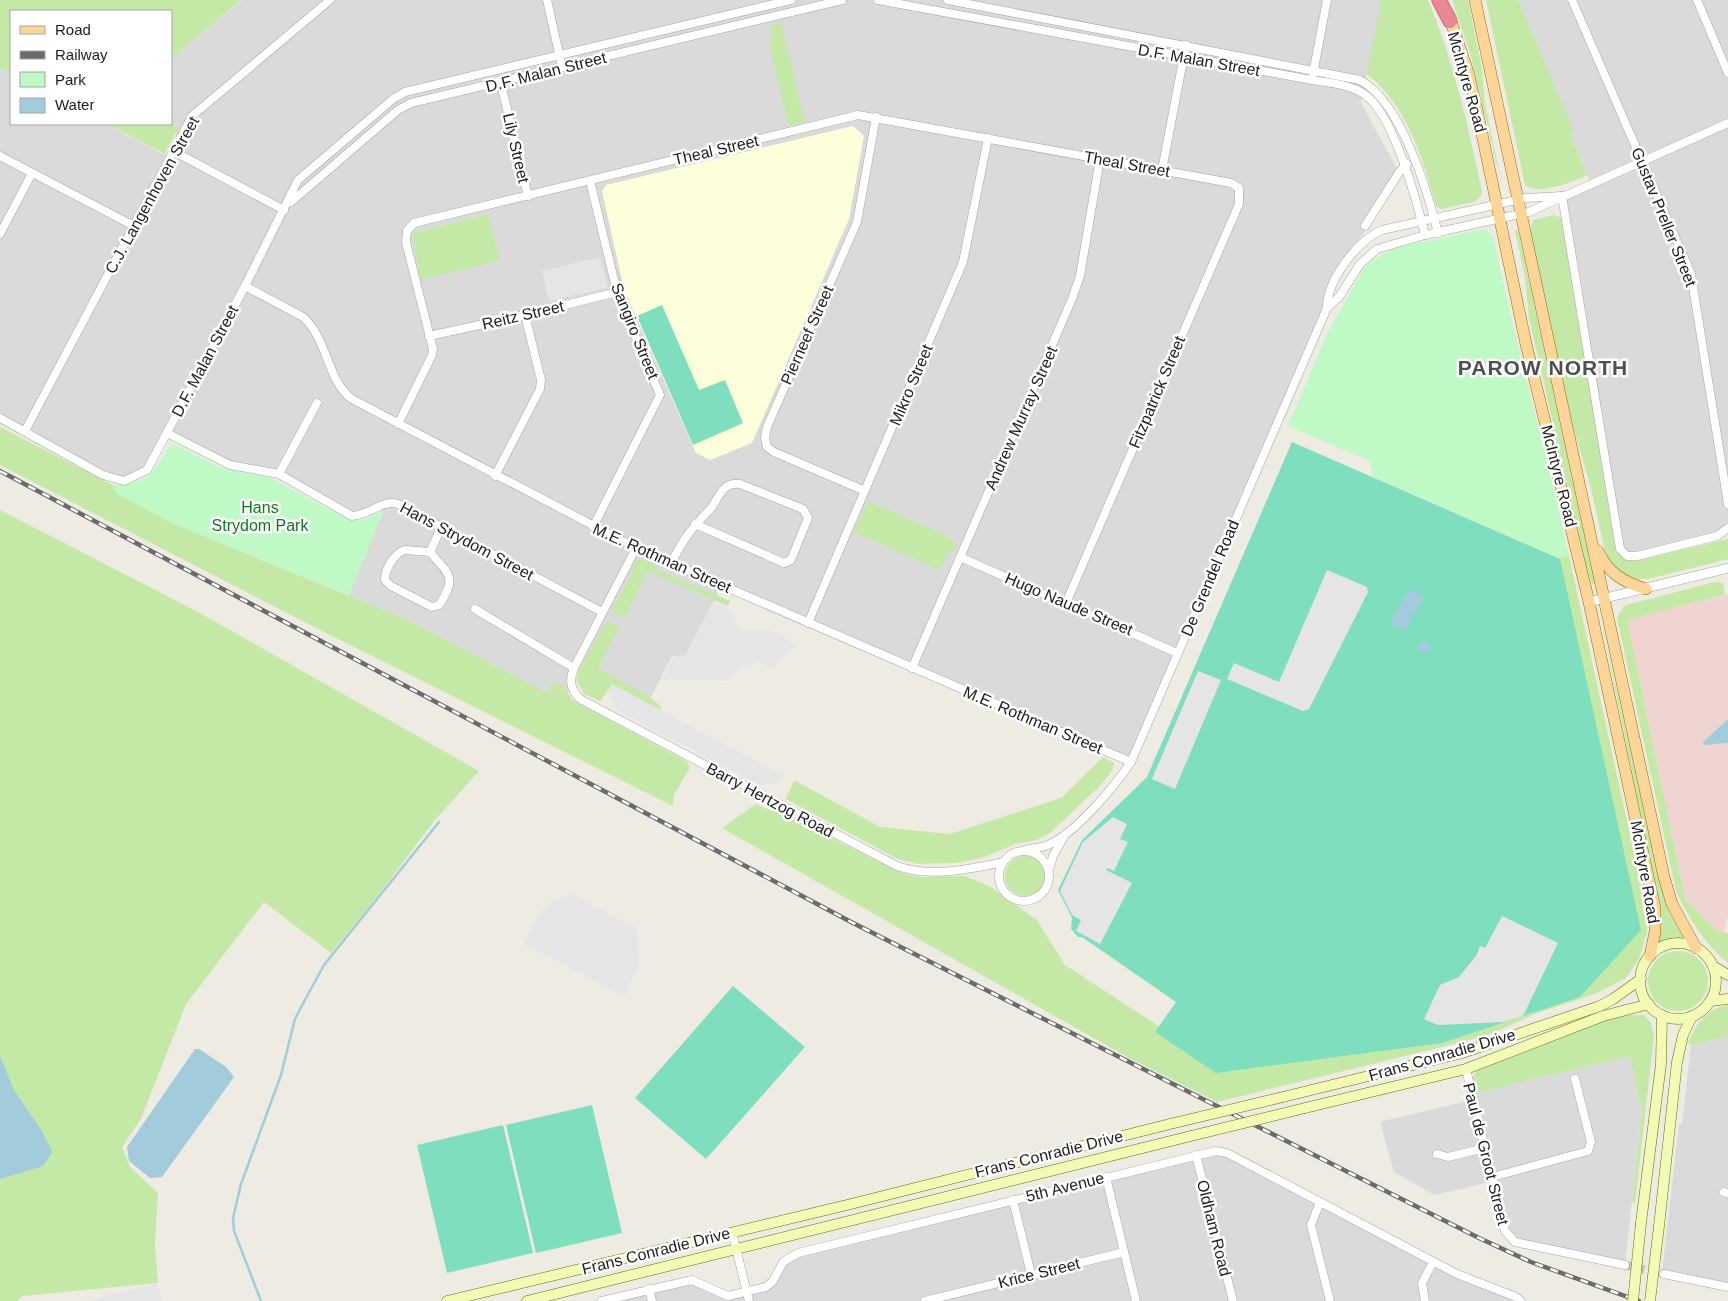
<svg xmlns="http://www.w3.org/2000/svg" width="1728" height="1301" viewBox="0 0 1728 1301" font-family="Arial,sans-serif">
  <style>
    .residential { fill: #dbdada }
    .commercial { fill: #efd4d1 }
    .education { fill: #fdffda }
    .grass { fill: #c4e9a7 }
    .park { fill: #bef9c6 }
    .pitch { fill: #7fdebe }
    .parking { fill: #e5e5e5 }
    .water { fill: #a2ccdc }
    .lines { fill: none; stroke-linecap: round; stroke-linejoin: round }
    .stream { stroke: #a2ccdc; stroke-width: 2.5 }
    .minor-tunnel { stroke: #c4c2bb; stroke-width: 8; stroke-dasharray: 8 4; stroke-linecap: butt }
    .minor-casing { stroke: #a4a4a4; stroke-width: 9 }
    .tertiary-casing { stroke: #a4a4a4; stroke-width: 10 }
    .secondary-casing { stroke: #617304; stroke-width: 11 }
    .primary-casing { stroke: #956b00; stroke-width: 12 }
    .motorway-casing { stroke: #d92358; stroke-width: 15 }
    .minor { stroke: #fff; stroke-width: 8 }
    .tertiary { stroke: #fff; stroke-width: 9 }
    .secondary { stroke: #f3fab5; stroke-width: 10 }
    .primary { stroke: #fcd699; stroke-width: 11 }
    .motorway { stroke: #e78995; stroke-width: 14 }
    .rail-casing { stroke: #6b6b6b; stroke-width: 4.5 }
    .rail { stroke: #fff; stroke-width: 2.5; stroke-dasharray: 8; stroke-linecap: butt }
    .secondary-bridge-casing { stroke: #617304; stroke-width: 11; stroke-linecap: butt }
    .secondary-bridge { stroke: #f3fab5; stroke-width: 10 }
    .labels { text-anchor: middle; dominant-baseline: central; stroke-width: 5; stroke-linejoin: round; paint-order: stroke }
    .street-label { font-size: 16px; fill: #1d1d1d; stroke: #fff }
    .park-label { font-size: 16px; fill: #0b7b1a; stroke: #fff }
    .district-label { font-size: 21px; font-weight: bold; letter-spacing: 1px; fill: #505050; stroke: #fff }
  </style>
  <rect width="100%" height="100%" fill="#eeebe2"/>
  <g class="residential">
    <path d="M 242,0 L 1382,0 L 1361,103 L 1400,174 L 1328,292 L 1327,308 L 1129,762 L 721,587 L 685,656 L 672,656 L 650,699 L 577,659 L 572,689 L 557,700 L 348,597 L 382,512 L 379,506 L 358,515 L 279,473 L 230,464 L 167,433 L 147,469 L 131,477 L 112,477 L 0,420 L 0,68 L 11,74 L 11,124 L 106,124 L 169,157 L 179,138 L 167,124 L 171,124 L 171,59 Z"/>
    <path d="M 1518,0 L 1728,0 L 1728,532 L 1637,557 L 1624,554 L 1562,197 L 1591,184 L 1570,133 L 1573,132 Z"/>
    <path d="M 1728,1036 L 1728,1287 L 1662,1273 L 1679,1124 L 1682,1124 L 1691,1045 Z"/>
    <path d="M 1630,1056 L 1642,1111 L 1625,1264 L 1510,1238 L 1494,1181 L 1435,1195 L 1394,1172 L 1380,1122 L 1472,1100 L 1471,1094 Z"/>
    <path d="M 1216,1151 L 1458,1274 L 1522,1301 L 599,1301 L 685,1280 L 719,1293 L 765,1287 L 788,1257 Z"/>
  </g>
  <path class="commercial" d="M 1728,595 L 1728,915 L 1724,933 L 1717,931 L 1685,899 L 1628,624 L 1630,619 Z"/>
  <path class="education" d="M 853,126 L 864,136 L 849,219 L 752,443 L 710,460 L 696,453 L 624,289 L 602,191 L 606,185 Z"/>
  <g class="grass">
    <path d="M 0,0 L 241,0 L 171,59 L 171,11 L 11,11 L 11,74 L 0,68 Z"/>
    <path d="M 1381,0 L 1428,0 C 1454,62 1468,126 1482,191 L 1481,196 L 1474,202 L 1441,209 L 1436,206 C 1423,159 1407,105 1367,74 Z"/>
    <path d="M 1452,0 L 1468,0 L 1482,69 L 1485,103 L 1503,191 L 1471,56 Z"/>
    <path d="M 1486,0 L 1518,0 L 1574,131 L 1570,133 L 1587,175 C 1574,182 1536,196 1525,185 Z"/>
    <path d="M 781,23 L 805,122 L 789,126 L 770,47 L 772,35 L 770,25 Z"/>
    <path d="M 107,124 L 170,124 L 178,128 L 165,154 Z"/>
    <path d="M 488,214 L 500,261 L 421,280 L 412,233 Z"/>
    <path d="M 1554,215 L 1562,218 L 1616,552 L 1626,560 L 1634,561 L 1728,539 L 1728,559 L 1648,579 L 1636,579 L 1621,574 L 1609,559 L 1604,547 L 1592,492 L 1570,416 L 1530,231 L 1533,220 Z"/>
    <path d="M 1518,230 L 1595,584 L 1592,585 L 1587,572 L 1529,318 L 1525,278 L 1515,231 Z"/>
    <path d="M 0,427 L 113,485 L 116,493 L 172,523 L 408,620 L 547,693 L 553,682 L 564,687 L 572,700 L 686,761 L 690,768 L 674,795 L 673,806 L 326,633 L 0,465 Z"/>
    <path d="M 868,501 L 950,537 L 957,546 L 954,551 L 948,553 L 940,570 L 854,532 Z"/>
    <path d="M 0,510 L 198,612 L 479,771 L 435,820 L 373,902 L 331,953 L 264,902 L 186,1004 L 141,1119 L 122,1147 L 130,1167 L 158,1193 L 155,1244 L 158,1283 L 22,1296 L 18,1301 L 0,1301 Z"/>
    <path d="M 1569,556 L 1646,908 L 1647,933 L 1639,959 L 1626,978 L 1595,994 L 1537,1013 L 1491,1034 L 1458,1043 L 1217,1102 L 1129,1058 L 722,828 L 756,804 L 772,811 L 774,809 L 903,874 L 922,877 L 965,876 L 991,887 L 1037,920 L 1065,965 L 1203,1055 L 1560,559 Z"/>
    <path d="M 642,559 L 655,564 L 656,569 L 730,601 L 728,606 L 648,571 L 624,618 L 615,614 L 613,608 L 633,572 L 632,567 L 638,560 Z"/>
    <path d="M 1715,582 L 1723,583 L 1725,595 L 1631,619 L 1628,624 L 1685,899 L 1717,931 L 1728,933 L 1728,963 C 1704,943 1689,919 1676,891 L 1617,618 L 1624,606 L 1630,604 Z"/>
    <path d="M 1601,620 L 1660,882 L 1669,911 L 1684,938 L 1660,942 L 1660,909 Z"/>
    <path d="M 607,621 L 620,626 L 598,668 L 650,697 L 662,708 L 660,710 L 612,685 L 600,701 L 584,694 L 576,680 L 579,669 Z"/>
    <path d="M 1103,757 L 1114,763 L 1112,771 L 1101,785 L 1050,833 L 1037,840 L 1015,844 L 982,858 L 956,863 L 918,864 L 898,859 L 786,799 L 794,780 L 880,827 L 950,834 L 1061,798 Z"/>
    <circle cx="1025" cy="876" r="20"/>
    <circle cx="1678" cy="981" r="30"/>
    <path d="M 1728,1005 L 1728,1036 L 1691,1045 L 1688,1043 C 1696,1023 1707,1009 1728,1005 Z"/>
    <path d="M 1628,1015 L 1644,1015 L 1651,1023 L 1654,1036 L 1635,1203 L 1632,1202 L 1642,1111 L 1630,1056 L 1476,1093 L 1472,1079 L 1477,1071 L 1609,1019 Z"/>
  </g>
  <g class="park">
    <path d="M 1485,229 L 1493,235 C 1515,343 1545,448 1569,556 L 1560,559 L 1373,477 L 1370,461 L 1288,426 L 1328,332 L 1364,268 L 1373,259 L 1399,247 Z"/>
    <path d="M 174,444 L 221,468 L 271,478 L 347,519 L 364,520 L 384,510 L 349,595 L 172,523 L 116,493 L 113,485 C 140,486 151,477 164,455 C 167,450 168,446 174,444 Z"/>
  </g>
  <g class="pitch">
    <path d="M 662,305 L 699,390 L 725,380 L 743,423 L 693,445 L 637,316 Z"/>
    <path d="M 1292,442 L 1560,559 L 1641,930 L 1580,997 L 1442,1043 L 1216,1073 L 1155,1032 L 1176,1002 L 1082,937 L 1078,937 L 1071,929 L 1072,918 L 1058,890 L 1082,840 L 1147,777 Z"/>
    <path d="M 733,986 L 805,1047 L 706,1159 L 635,1098 Z"/>
    <path d="M 592,1105 L 622,1233 L 536,1253 L 506,1125 Z"/>
    <path d="M 503,1125 L 533,1253 L 447,1273 L 417,1145 Z"/>
  </g>
  <g class="parking">
    <path d="M 600,257 L 608,288 L 549,301 L 542,271 Z"/>
    <path d="M 1327,570 L 1367,587 L 1368,592 L 1309,709 L 1303,711 L 1227,679 L 1234,663 L 1279,682 Z"/>
    <path d="M 714,603 L 728,608 L 740,630 L 768,630 L 781,634 L 796,645 L 773,669 L 759,662 L 741,668 L 729,681 L 663,679 L 674,656 L 686,655 Z"/>
    <path d="M 1198,671 L 1221,680 L 1175,789 L 1152,779 Z"/>
    <path d="M 612,684 L 784,776 L 781,782 L 760,785 L 616,710 L 609,690 Z"/>
    <path d="M 1113,817 L 1127,824 L 1120,839 L 1128,842 L 1114,871 L 1107,868 L 1106,870 L 1132,883 L 1100,944 L 1076,931 L 1081,920 L 1072,915 L 1060,891 L 1083,842 Z"/>
    <path d="M 572,894 L 637,928 L 639,964 L 624,996 L 523,944 L 539,914 L 552,902 Z"/>
    <path d="M 1502,916 L 1558,943 L 1523,1016 L 1504,1022 L 1438,1025 L 1424,1019 L 1440,985 L 1459,977 L 1476,956 L 1480,946 L 1485,948 Z"/>
    <path d="M 158,1284 L 162,1301 L 85,1301 Z"/>
  </g>
  <g class="water">
    <path d="M 1409,589 L 1424,596 L 1405,631 L 1390,623 Z"/>
    <circle cx="1424" cy="647" r="6"/>
    <path d="M 1728,719 L 1728,743 L 1704,745 L 1703,742 Z"/>
    <path d="M 195,1049 L 199,1049 L 226,1067 L 234,1077 L 162,1177 L 150,1178 L 129,1161 L 127,1147 Z"/>
    <path d="M 0,1056 L 14,1090 L 42,1131 L 52,1152 L 43,1166 L 0,1179 Z"/>
  </g>
  <g class="lines">
    <path class="stream" d="M 261,1301 L 234,1231 L 233,1218 L 241,1184 L 281,1075 L 295,1019 L 307,996 L 324,965 L 439,822"/>
    <path class="minor-tunnel" d="M 1625,1265 L 1664,1274"/>
    <g class="minor-casing">
      <g id="minor">
        <path d="M 547,0 L 562,67"/>
        <path d="M 878,0 L 1312,80 C 1329,83 1349,84 1364,94 C 1393,112 1417,202 1425,235"/>
        <path d="M 948,0 L 1360,80 C 1401,102 1427,189 1438,233"/>
        <path d="M 1572,0 L 1691,274 L 1728,504"/>
        <path d="M 1697,0 L 1728,73"/>
        <path d="M 1313,74 L 1327,0"/>
        <path d="M 500,80 L 528,196"/>
        <path d="M 173,151 L 284,210"/>
        <path d="M 0,156 L 134,226"/>
        <path d="M 1162,170 L 1186,45"/>
        <path d="M 590,181 L 617,292 L 660,395 L 593,527"/>
        <path d="M 1562,196 L 1620,549 L 1627,556 L 1637,556 L 1717,536 L 1728,528"/>
        <path d="M 291,202 L 398,110 L 411,103 L 842,0"/>
        <path d="M 1365,226 L 1400,171 L 1407,164"/>
        <path d="M 0,234 L 32,173"/>
        <path d="M 245,286 L 303,317 C 328,339 327,381 352,399 L 636,548 L 1131,762"/>
        <path d="M 1327,308 L 1339,297 L 1360,264 L 1377,249 L 1425,235 L 1529,212 L 1728,123"/>
        <path d="M 429,336 L 525,315 L 617,292"/>
        <path d="M 0,418 L 103,475 L 124,481 L 147,470 L 245,286 L 298,180 L 393,99 L 405,92 L 791,0"/>
        <path d="M 398,424 L 432,355 L 433,349 L 406,242 L 407,231 L 414,223 L 858,115 L 1231,183 L 1239,188 L 1239,204 L 1066,603"/>
        <path d="M 25,431 L 192,116 L 330,0"/>
        <path d="M 167,433 L 230,465 L 279,474 L 352,516 C 370,515 383,499 398,504 L 602,612"/>
        <path d="M 279,474 L 317,403"/>
        <path d="M 495,476 L 540,389 L 541,380 L 525,315"/>
        <path d="M 865,491 L 774,452 L 767,447 L 765,438 L 767,427 L 857,222 L 876,117"/>
        <path d="M 636,548 L 574,668 C 569,680 570,689 580,699 L 897,866 C 930,878 970,869 1003,862"/>
        <path d="M 405,550 L 430,552 C 449,575 458,577 439,605 L 432,607 L 391,586 L 385,580 C 385,569 394,553 405,550 Z"/>
        <path d="M 430,552 L 441,528"/>
        <path d="M 960,557 L 1177,653"/>
        <path d="M 671,564 C 683,538 693,527 712,507 C 720,495 723,482 740,484 L 803,509 L 808,518 L 791,560 L 784,563 L 695,524"/>
        <path d="M 475,609 L 574,668"/>
        <path d="M 808,623 L 963,262 L 988,138"/>
        <path d="M 912,668 L 1072,299 L 1080,276 L 1100,159"/>
        <path d="M 1025,850 C 1032,848 1041,848 1048,845 C 1076,833 1114,787 1131,762 L 1327,308 C 1327,280 1357,241 1382,230 L 1526,198 L 1562,196"/>
        <circle cx="1024" cy="876" r="25"/>
        <path d="M 1049,870 L 1053,856 L 1065,835"/>
        <path d="M 1466,1069 L 1505,1231 L 1515,1242 L 1625,1265"/>
        <path d="M 1437,1154 L 1448,1157 L 1485,1148"/>
        <path d="M 1196,1155 L 1233,1301"/>
        <path d="M 1106,1177 L 1136,1301"/>
        <path d="M 1492,1177 L 1588,1151 L 1591,1142 L 1575,1079"/>
        <path d="M 1724,1192 L 1728,1193"/>
        <path d="M 1013,1200 L 1031,1274"/>
        <path d="M 1320,1202 L 1311,1225 L 1330,1301"/>
        <path d="M 732,1232 L 749,1301"/>
        <path d="M 1664,1274 L 1728,1287"/>
        <path d="M 649,1289 L 652,1301"/>
        <path d="M 602,1301 L 692,1280 L 728,1296 L 766,1287 L 773,1281 L 783,1262 L 798,1253 L 1216,1151 L 1227,1153 L 1457,1274 L 1516,1297 L 1521,1301"/>
        <path d="M 925,1301 L 1124,1252"/>
        <path d="M 1425,1301 L 1422,1283 L 1433,1262"/>
      </g>
    </g>
    <g class="tertiary-casing">
      <path id="tertiary" d="M 1589,602 L 1728,568"/>
    </g>
    <g class="secondary-casing">
      <g id="secondary">
        <circle cx="1678" cy="981" r="38"/>
        <path d="M 1713,966 L 1728,975"/>
        <path d="M 1710,1001 L 1728,999"/>
        <path d="M 1283,1097 L 1462,1053 L 1600,1006 L 1613,999 L 1641,979"/>
        <path d="M 1305,1108 L 1466,1069 L 1603,1016 L 1649,1004"/>
        <path d="M 1641,1223 L 1661,1064 L 1662,1015"/>
        <path d="M 1659,1226 L 1677,1062 L 1683,1035 L 1692,1016"/>
        <path d="M 447,1301 L 851,1204 L 1170,1124"/>
        <path d="M 527,1301 L 1191,1136"/>
      </g>
    </g>
    <g class="primary-casing">
      <g id="primary">
        <path d="M 1475,0 C 1536,293 1601,585 1664,877 L 1672,904 L 1696,948"/>
        <path d="M 1448,13 L 1468,72 L 1477,110 L 1526,344 L 1589,602 L 1655,909 L 1655,932 L 1650,956"/>
        <path d="M 1598,551 C 1608,573 1623,582 1646,589"/>
      </g>
    </g>
    <g class="motorway-casing">
      <path id="motorway" d="M 1439,0 L 1450,21"/>
    </g>
    <use href="#minor" class="minor"/>
    <use href="#tertiary" class="tertiary"/>
    <use href="#secondary" class="secondary"/>
    <use href="#primary" class="primary"/>
    <use href="#motorway" class="motorway"/>
    <g class="rail-casing">
      <path id="rail" d="M 0,471 L 853,923 L 1479,1238 L 1531,1262 L 1639,1301"/>
    </g>
    <use href="#rail" class="rail"/>
    <g class="secondary-bridge-casing">
      <g id="secondary-bridge">
        <path d="M 1170,1124 L 1283,1097"/>
        <path d="M 1191,1136 L 1305,1108"/>
        <path d="M 1633,1301 L 1641,1223"/>
        <path d="M 1650,1301 L 1659,1226"/>
      </g>
    </g>
    <use href="#secondary-bridge" class="secondary-bridge"/>
  </g>
  <g class="labels">
    <g class="street-label">
      <text transform="translate(1199 60) rotate(10)">D.F. Malan Street</text>
      <text transform="translate(546 72) rotate(-14)">D.F. Malan Street</text>
      <text transform="translate(1467 82) rotate(74)">McIntyre Road</text>
      <text transform="translate(516 148) rotate(77)">Lily Street</text>
      <text transform="translate(716 150) rotate(-13)">Theal Street</text>
      <text transform="translate(1127 164) rotate(10)">Theal Street</text>
      <text transform="translate(152 195) rotate(-61)">C.J. Langenhoven Street</text>
      <text transform="translate(1664 217) rotate(68)">Gustav Preller Street</text>
      <text transform="translate(523 315) rotate(-13)">Reitz Street</text>
      <text transform="translate(635 331) rotate(68)">Sangiro Street</text>
      <text transform="translate(807 335) rotate(-66)">Pierneef Street</text>
      <text transform="translate(205 361) rotate(-62)">D.F. Malan Street</text>
      <text transform="translate(911 385) rotate(-67)">Mikro Street</text>
      <text transform="translate(1157 392) rotate(-67)">Fitzpatrick Street</text>
      <text transform="translate(1021 418) rotate(-66)">Andrew Murray Street</text>
      <text transform="translate(1559 476) rotate(76)">McIntyre Road</text>
      <text transform="translate(467 541) rotate(28)">Hans Strydom Street</text>
      <text transform="translate(662 558) rotate(24)">M.E. Rothman Street</text>
      <text transform="translate(1210 578) rotate(-67)">De Grendel Road</text>
      <text transform="translate(1069 604) rotate(23)">Hugo Naude Street</text>
      <text transform="translate(1033 720) rotate(23)">M.E. Rothman Street</text>
      <text transform="translate(770 800) rotate(28)">Barry Hertzog Road</text>
      <text transform="translate(1645 872) rotate(80)">McIntyre Road</text>
      <text transform="translate(1442 1055) rotate(-16)">Frans Conradie Drive</text>
      <text transform="translate(1049 1154) rotate(-14)">Frans Conradie Drive</text>
      <text transform="translate(1486 1154) rotate(76)">Paul de Groot Street</text>
      <text transform="translate(1065 1187) rotate(-14)">5th Avenue</text>
      <text transform="translate(1214 1228) rotate(76)">Oldham Road</text>
      <text transform="translate(656 1251) rotate(-14)">Frans Conradie Drive</text>
      <text transform="translate(1039 1273) rotate(-14)">Krice Street</text>
    </g>
    <g class="park-label">
      <text x="260" y="507">Hans<tspan x="260" dy="18">Strydom Park</tspan></text>
    </g>
    <g class="district-label">
      <text x="1543" y="367">PAROW NORTH</text>
    </g>
  </g>
  <rect x="10" y="10" width="162" height="115" fill="#ffffff" stroke="#a5a5a5"/>
  <rect x="20" y="26" width="25" height="8" fill="#fcd699" stroke="#a5a5a5"/>
  <text x="55" y="35" font-size="15" fill="#1d1d1d">Road</text>
  <rect x="20" y="51" width="25" height="8" fill="#6b6b6b" stroke="#a5a5a5"/>
  <text x="55" y="60" font-size="15" fill="#1d1d1d">Railway</text>
  <rect x="20" y="72" width="25" height="15" fill="#bef9c6" stroke="#a5a5a5"/>
  <text x="55" y="85" font-size="15" fill="#1d1d1d">Park</text>
  <rect x="20" y="98" width="25" height="15" fill="#a2ccdc" stroke="#a5a5a5"/>
  <text x="55" y="110" font-size="15" fill="#1d1d1d">Water</text>
</svg>
